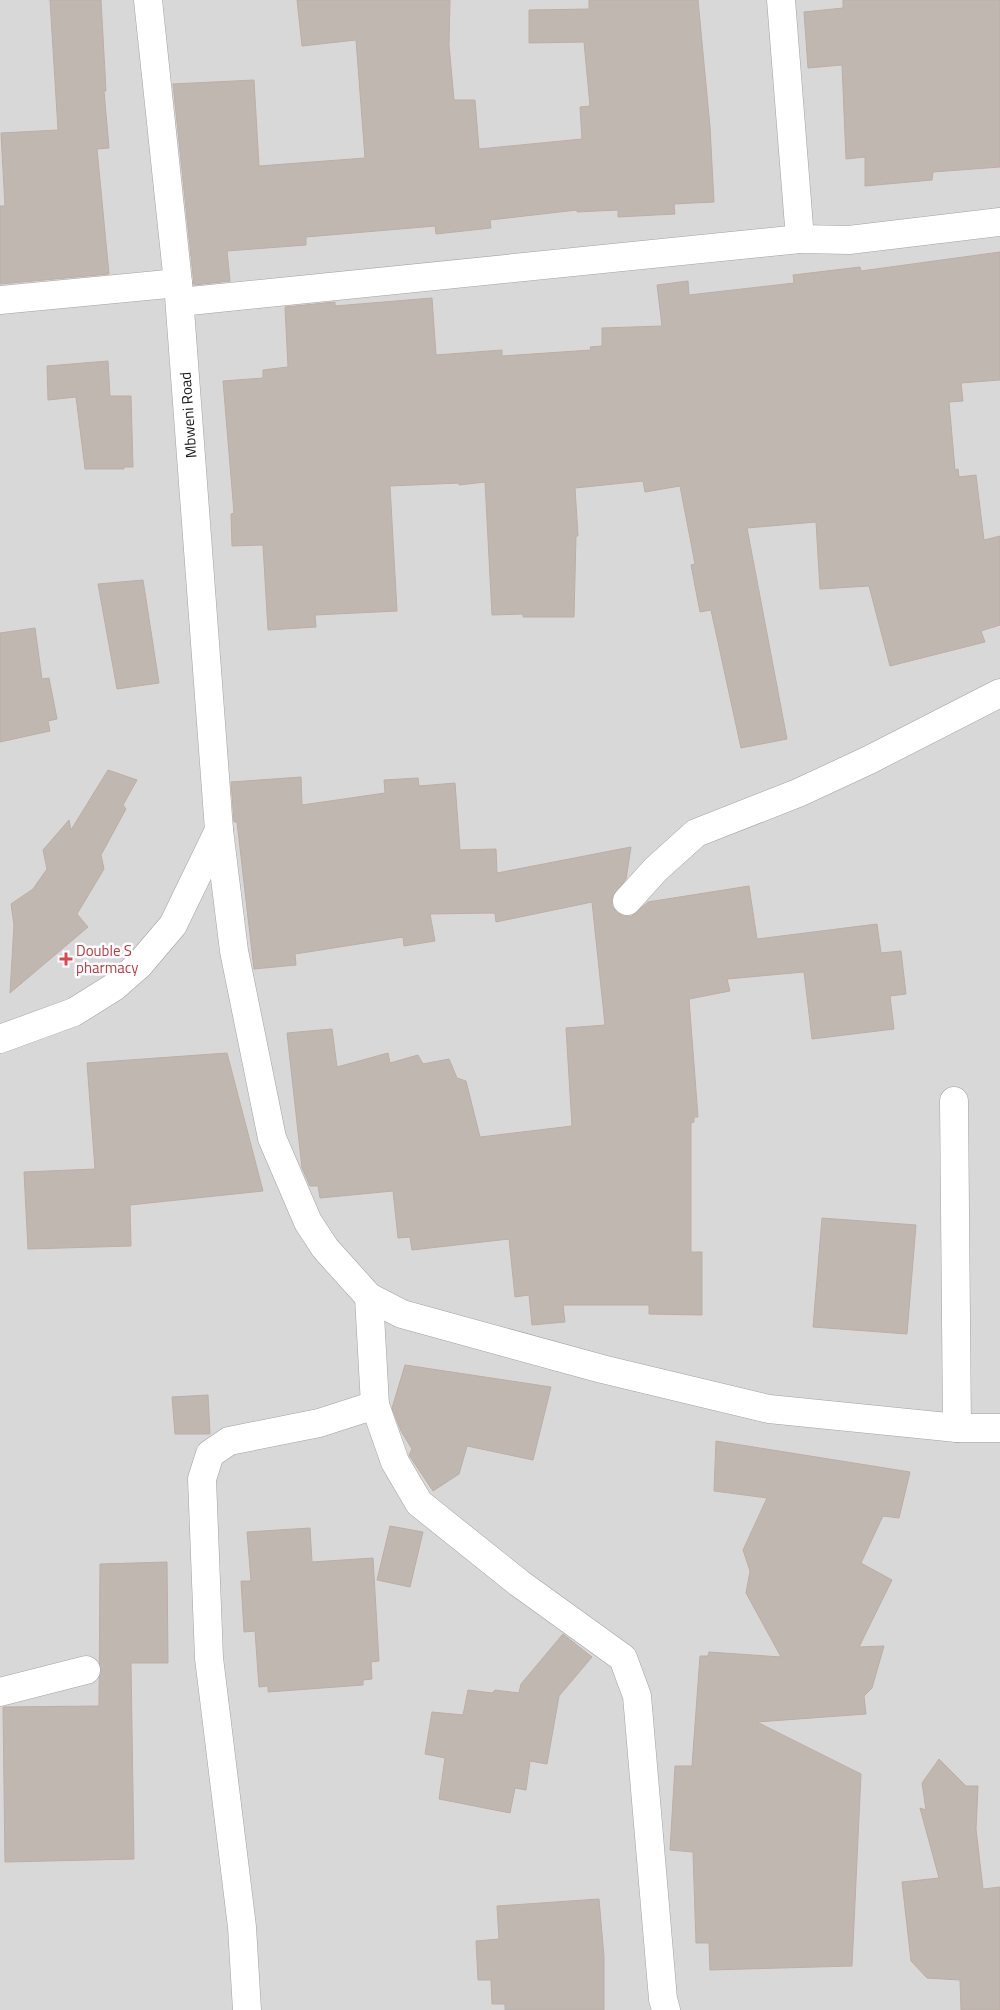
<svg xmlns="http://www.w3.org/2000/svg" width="1000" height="2010" viewBox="0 0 1000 2010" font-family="'Titillium Web',sans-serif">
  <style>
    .residential { fill: #d9d8d8 }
    .building { fill: #c0b7b1; stroke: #bdaea4 }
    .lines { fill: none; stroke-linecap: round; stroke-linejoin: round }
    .minor-casing { stroke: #a2a2a2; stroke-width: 29 }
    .minor { stroke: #fff; stroke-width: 28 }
    .health-dot { fill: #e0444e; stroke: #fff; stroke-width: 2 }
    .labels { text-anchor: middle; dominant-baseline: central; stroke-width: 5; stroke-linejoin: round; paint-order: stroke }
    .street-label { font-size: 15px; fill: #1b1b1b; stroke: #fff }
    .health-label { font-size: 15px; fill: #be3a42; stroke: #fff; text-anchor: start }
  </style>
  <rect width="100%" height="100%" fill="#ece8e1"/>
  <rect class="residential" x="0" y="0" width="1000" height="2010"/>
  <g class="building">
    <path d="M 50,0 L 101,0 L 106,91 L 104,91 L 109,148 L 97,149 L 109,274 L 0,284 L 0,206 L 5,206 L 1,133 L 58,130 Z"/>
    <path d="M 297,0 L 450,0 L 449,45 L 454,100 L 475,100 L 479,149 L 582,139 L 580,107 L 590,106 L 584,42 L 529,43 L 529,10 L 589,9 L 589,0 L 698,0 L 710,127 L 714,202 L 674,204 L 675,214 L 618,217 L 618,210 L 577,212 L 577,210 L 490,220 L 491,228 L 436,234 L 435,226 L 306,237 L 306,245 L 227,251 L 230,281 L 194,285 L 173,84 L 254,80 L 259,166 L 365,158 L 356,40 L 302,46 Z"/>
    <path d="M 843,0 L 1000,0 L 1000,167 L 933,172 L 932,180 L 865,186 L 865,157 L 846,159 L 842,65 L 808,68 L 804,12 L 843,8 Z"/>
    <path d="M 1000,252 L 1000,380 L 961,383 L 963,401 L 949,402 L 955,470 L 958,469 L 959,477 L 976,475 L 984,540 L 1000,536 L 1000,625 L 981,631 L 985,642 L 890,666 L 869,586 L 820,589 L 816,522 L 747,528 L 787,739 L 741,748 L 711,610 L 700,612 L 691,565 L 695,564 L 680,486 L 645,492 L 643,481 L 575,488 L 578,536 L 576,536 L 574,617 L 523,617 L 523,614 L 492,615 L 485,482 L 459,485 L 459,483 L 390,486 L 397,611 L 315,615 L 316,627 L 268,630 L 263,545 L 232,546 L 231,514 L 234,513 L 223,381 L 263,378 L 263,370 L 288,367 L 285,307 L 335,302 L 335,306 L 432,298 L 436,355 L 502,350 L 502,356 L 591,350 L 590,347 L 602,346 L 602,328 L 662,326 L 657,285 L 688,281 L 689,295 L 794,283 L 793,275 L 860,267 L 861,271 Z"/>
    <path d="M 108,361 L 110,396 L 131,396 L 133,467 L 124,467 L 124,469 L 85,469 L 76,397 L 48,400 L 47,366 Z"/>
    <path d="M 143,580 L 159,683 L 117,689 L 98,584 Z"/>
    <path d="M 35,628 L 42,679 L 49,678 L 57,719 L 48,721 L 50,731 L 0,742 L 0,633 Z"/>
    <path d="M 108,770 L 137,780 L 123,805 L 126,809 L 101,855 L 104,869 L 77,914 L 88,927 L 10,993 L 14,925 L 11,904 L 33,889 L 47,869 L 43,850 L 69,820 L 71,830 Z"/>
    <path d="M 301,777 L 302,805 L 385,793 L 384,780 L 418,778 L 419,786 L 455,783 L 460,850 L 496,849 L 497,873 L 631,847 L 626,879 L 612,898 L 612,906 L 617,913 L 623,916 L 632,916 L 648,902 L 749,886 L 757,939 L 877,924 L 881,953 L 901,951 L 906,994 L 890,996 L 894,1029 L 812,1039 L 804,972 L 727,979 L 730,991 L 689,999 L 698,1117 L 694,1117 L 694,1122 L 691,1123 L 691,1252 L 702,1252 L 702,1315 L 649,1314 L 649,1305 L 563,1305 L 565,1322 L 532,1325 L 529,1295 L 515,1297 L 509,1239 L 412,1250 L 410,1237 L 398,1238 L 393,1191 L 320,1198 L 318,1186 L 310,1186 L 302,1168 L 287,1033 L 332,1029 L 337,1067 L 388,1053 L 390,1063 L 418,1055 L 423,1064 L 449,1059 L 457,1078 L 466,1081 L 480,1137 L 572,1126 L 566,1028 L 605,1025 L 592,902 L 496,922 L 495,913 L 430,914 L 435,941 L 404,946 L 403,937 L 295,954 L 296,965 L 254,969 L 237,822 L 234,822 L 231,782 Z"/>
    <path d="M 227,1053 L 263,1191 L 130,1205 L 131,1246 L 28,1249 L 24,1172 L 95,1169 L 87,1063 Z"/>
    <path d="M 822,1218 L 916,1225 L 907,1334 L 813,1327 Z"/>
    <path d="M 405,1365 L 551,1387 L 533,1460 L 467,1446 L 459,1474 L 433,1491 L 409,1455 L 412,1449 L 401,1431 L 392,1408 Z"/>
    <path d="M 208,1395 L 210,1434 L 175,1434 L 172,1397 Z"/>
    <path d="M 716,1441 L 910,1472 L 899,1518 L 883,1516 L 861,1563 L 892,1580 L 859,1647 L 884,1646 L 872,1688 L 864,1696 L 866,1714 L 757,1722 L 861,1774 L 852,1966 L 710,1970 L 709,1943 L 696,1943 L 693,1852 L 670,1850 L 675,1766 L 692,1766 L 700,1656 L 708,1656 L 709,1652 L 781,1657 L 746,1593 L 750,1571 L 743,1550 L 767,1498 L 714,1491 Z"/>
    <path d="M 390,1526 L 423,1532 L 410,1587 L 377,1580 Z"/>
    <path d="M 310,1528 L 312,1562 L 373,1558 L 379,1661 L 371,1662 L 372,1679 L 363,1680 L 363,1685 L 268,1692 L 268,1686 L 259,1687 L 255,1631 L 244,1632 L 241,1581 L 251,1581 L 247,1532 Z"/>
    <path d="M 167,1562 L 168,1663 L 131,1663 L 134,1859 L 5,1862 L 3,1707 L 99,1706 L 100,1564 Z"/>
    <path d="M 563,1634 L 592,1657 L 559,1696 L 547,1764 L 530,1761 L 526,1790 L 515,1788 L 510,1813 L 439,1799 L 445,1758 L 425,1754 L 432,1712 L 463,1715 L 468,1690 L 492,1693 L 495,1690 L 519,1693 L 521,1684 Z"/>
    <path d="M 939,1759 L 966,1786 L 978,1786 L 976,1829 L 983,1889 L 1000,1887 L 1000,2010 L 961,2010 L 960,1980 L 927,1978 L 911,1961 L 902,1882 L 939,1878 L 920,1808 L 926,1810 L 922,1783 Z"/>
    <path d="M 599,1899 L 604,1957 L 604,2010 L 505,2010 L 505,2004 L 492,2004 L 491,1980 L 478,1980 L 476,1941 L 499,1939 L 497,1906 Z"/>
  </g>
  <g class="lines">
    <g class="minor-casing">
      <g id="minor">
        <path d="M 148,0 L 178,283 L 219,830 L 234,951 L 272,1138 L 308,1222 L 325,1248 L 369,1297 L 402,1314 L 602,1369 L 769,1409 L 957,1428 L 1000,1428"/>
        <path d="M 781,0 L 800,239"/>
        <path d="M 0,300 L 178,283"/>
        <path d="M 180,302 L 800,239 L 849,240 L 1000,222"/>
        <path d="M 627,901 L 656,869 L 696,833 L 798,793 L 869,760 L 1000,693"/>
        <path d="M 0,1039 L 74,1012 L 114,987 L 139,965 L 173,925 L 219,830"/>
        <path d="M 954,1101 L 957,1428"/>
        <path d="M 369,1297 L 375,1405 L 395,1462 L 419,1503 L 519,1583 L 623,1658 L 637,1696 L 663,1999 L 666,2010"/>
        <path d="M 0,1692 L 86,1670"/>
        <path d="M 247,2010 L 242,1927 L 209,1658 L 202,1479 L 210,1454 L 229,1441 L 319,1423 L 375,1405"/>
      </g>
    </g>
    <use href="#minor" class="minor"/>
  </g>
  <path class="health-dot" d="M63.5 951.5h5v5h5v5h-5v5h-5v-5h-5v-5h5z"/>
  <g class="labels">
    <g class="street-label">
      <text transform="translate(188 415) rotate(-94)">Mbweni Road</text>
    </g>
    <g class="health-label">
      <text x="76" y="950">Double S<tspan x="76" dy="17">pharmacy</tspan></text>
    </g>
  </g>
</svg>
